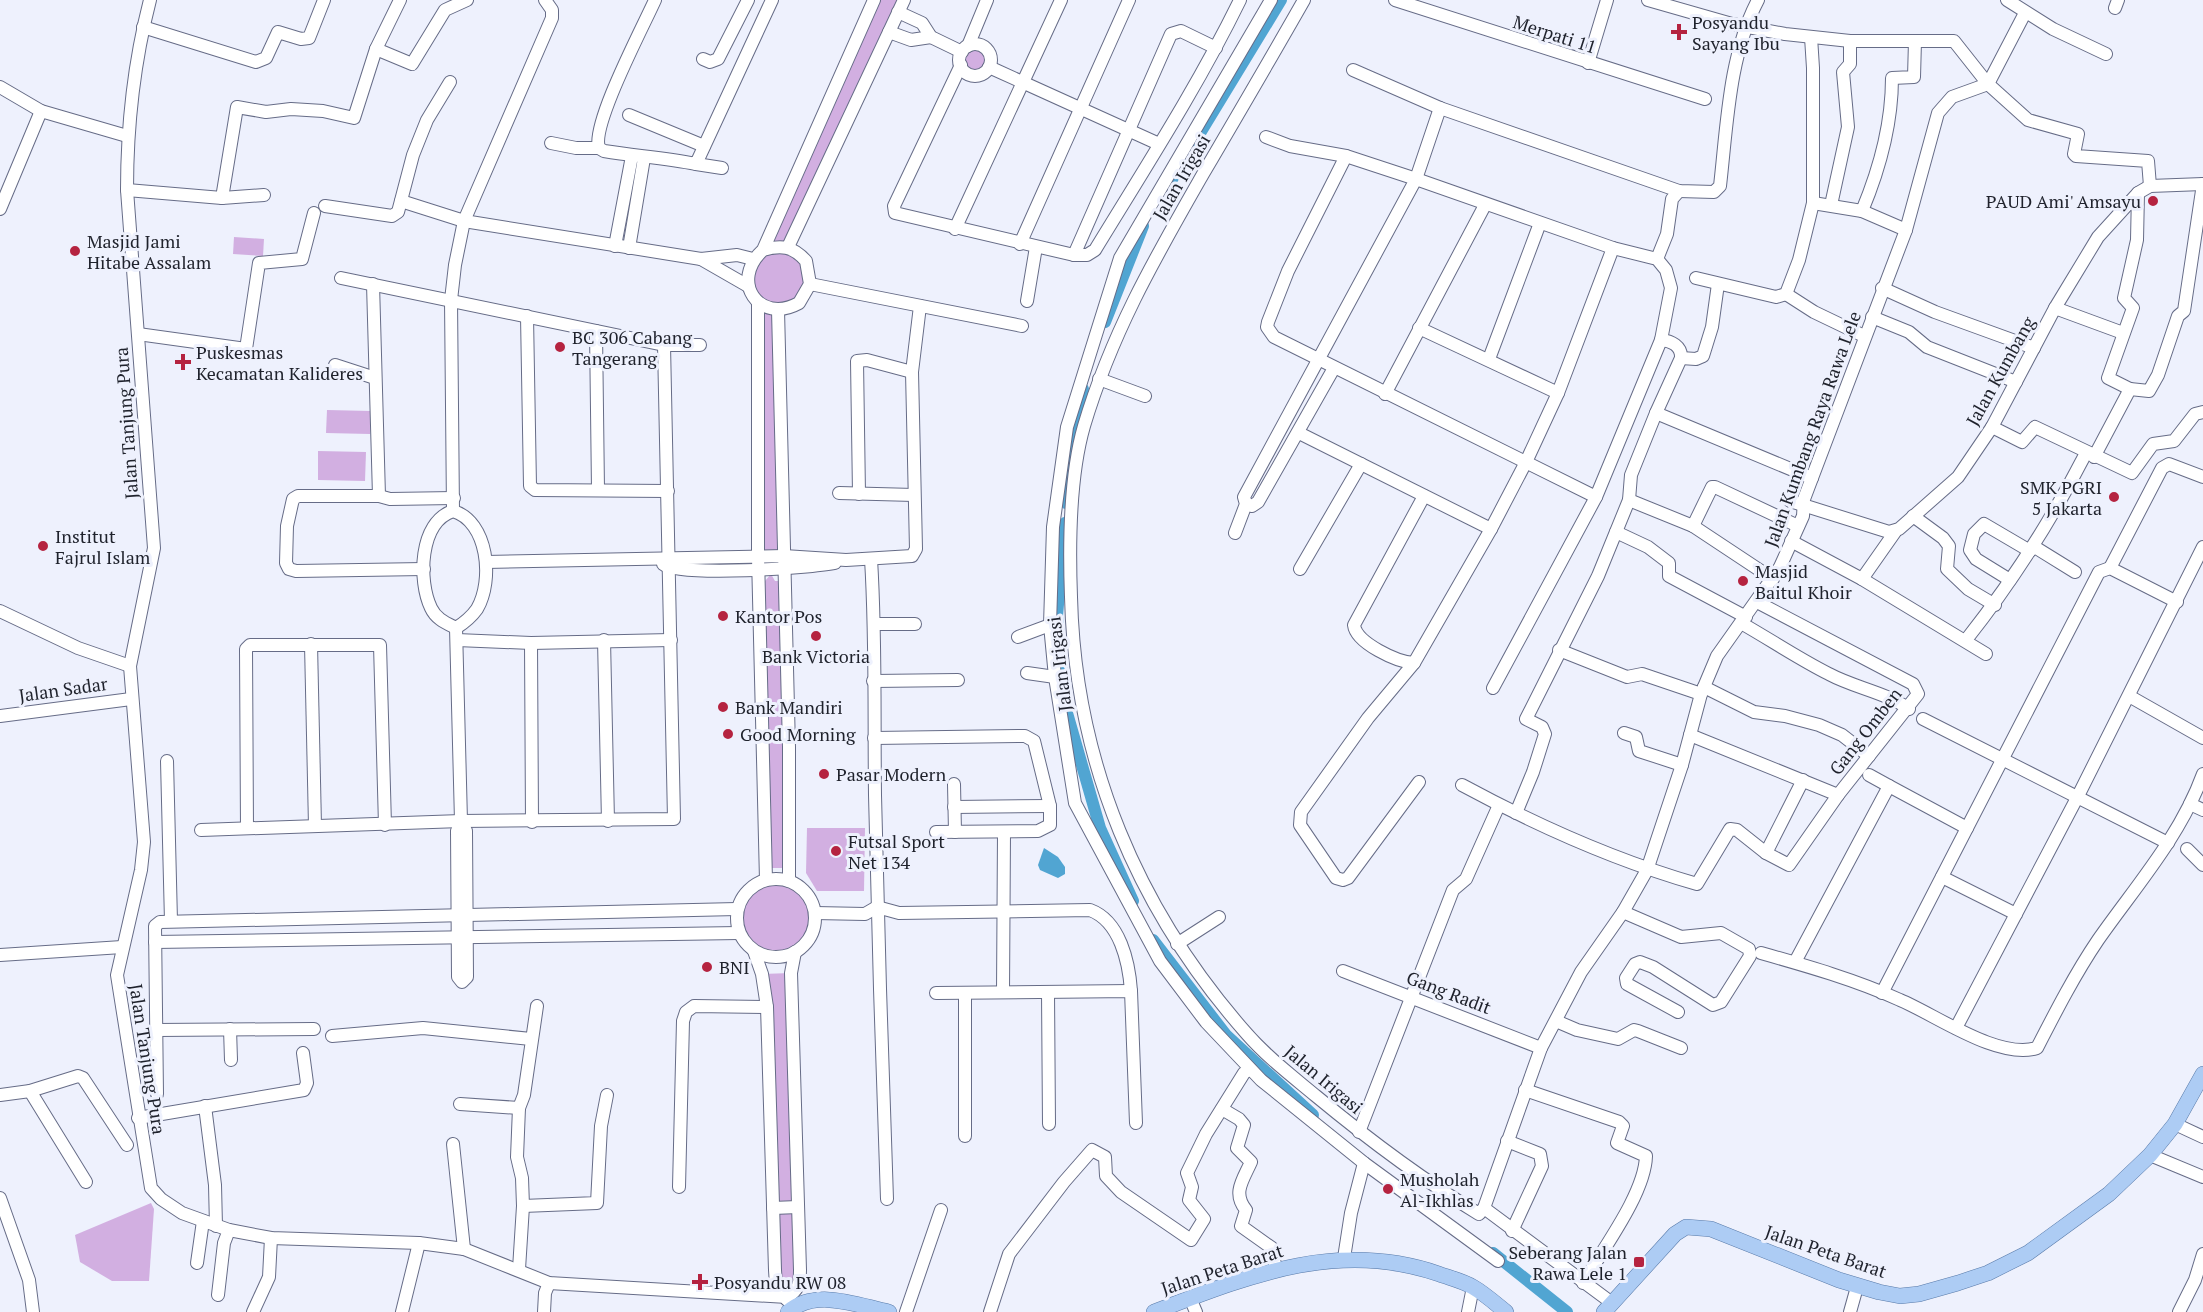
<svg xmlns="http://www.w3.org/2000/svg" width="2203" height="1312" viewBox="0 0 2203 1312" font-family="'PT Serif',serif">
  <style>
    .green { fill: #d2afe1 }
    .water { fill: #51a5d2 }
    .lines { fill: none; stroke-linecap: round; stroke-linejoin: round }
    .canal { stroke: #51a5d2; stroke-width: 12 }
    .minor-casing { stroke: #666c87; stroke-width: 14 }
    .major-casing { stroke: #587aa9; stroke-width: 16 }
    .minor { stroke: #fff; stroke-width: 12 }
    .major { stroke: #adccf4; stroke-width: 15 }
    .poi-dot { fill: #b52340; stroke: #eef1fd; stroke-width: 2 }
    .labels { text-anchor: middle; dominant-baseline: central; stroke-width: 6; stroke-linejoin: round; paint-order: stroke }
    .poi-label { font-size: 18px; fill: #1f222c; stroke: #eef1fd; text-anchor: start }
    .street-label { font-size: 18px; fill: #1f222c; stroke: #eef1fd }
  </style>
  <rect width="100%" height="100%" fill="#eef1fd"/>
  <g class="green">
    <path d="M 874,0 L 904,0 L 788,247 L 806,261 L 805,296 L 779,310 L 784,556 L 758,557 L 753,259 Z"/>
    <circle cx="976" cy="60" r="15"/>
    <path d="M 234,237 L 264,239 L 263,256 L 233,254 Z"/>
    <path d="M 327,410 L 371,411 L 370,434 L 326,433 Z"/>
    <path d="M 318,451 L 366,452 L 365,481 L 318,480 Z"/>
    <path d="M 771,574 L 775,581 L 785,581 L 789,868 L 766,868 L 758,581 L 765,581 Z"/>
    <path d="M 807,828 L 865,828 L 864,891 L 817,891 L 806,873 Z"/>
    <circle cx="776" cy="918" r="39"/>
    <path d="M 791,973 L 800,1270 L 787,1297 L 775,1270 L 762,974 Z"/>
    <path d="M 151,1203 L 154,1209 L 149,1281 L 112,1281 L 80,1262 L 75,1235 Z"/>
  </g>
  <path class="water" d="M 1044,848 L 1058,857 L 1065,867 L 1065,874 L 1058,878 L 1040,870 L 1038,865 Z"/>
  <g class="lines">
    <g class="canal">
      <path d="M 1171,181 L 1281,0"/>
      <path d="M 1105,322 L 1143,226"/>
      <path d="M 1066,503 L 1068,467 L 1083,389"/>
      <path d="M 1065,523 L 1057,616 L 1065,706 L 1100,828 L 1133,901"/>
      <path d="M 1153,940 L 1226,1035 L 1313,1115"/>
      <path d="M 1493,1253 L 1567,1312"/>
    </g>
    <g class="minor-casing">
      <g id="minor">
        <path d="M 150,0 C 134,62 127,126 127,190 L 154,548 L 130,666 L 144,842 L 141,870 L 117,975 L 151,1188 L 161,1199 L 182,1213 L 229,1230 L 271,1238 L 419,1243 L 464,1249 L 549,1283 L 787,1297"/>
        <path d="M 655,0 C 643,27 591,125 599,148 L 604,151 C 635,156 665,158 696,164 L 772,0"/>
        <path d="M 1271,0 L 1120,258 L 1067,427 L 1053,527 L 1050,625 L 1055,677 L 1075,803 L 1160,961 L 1206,1022 L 1261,1080 L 1364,1163 L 1498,1261"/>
        <path d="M 1304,0 C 1271,58 1237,116 1203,174 C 1155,258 1112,332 1084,426 C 1069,478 1069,544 1071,597 C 1075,762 1138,911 1247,1034 C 1267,1057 1292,1076 1316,1096 C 1368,1139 1421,1179 1479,1214 L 1484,1208 L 1541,1048 L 1581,972 L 1623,912 L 1647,870 L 1682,765 L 1701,694 L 1717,656 L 1780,567 L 1803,516 L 1804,499 L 1906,230 L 1938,113 L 1952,97 L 1988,84 L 2025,13"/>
        <path d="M 1395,0 L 1705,99"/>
        <path d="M 1648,0 L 1732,24 L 1785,34 L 1850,41 L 1954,41 L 1988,84 L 2028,120 L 2078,134 L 2074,154 L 2076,156 L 2148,161 L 2150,186"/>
        <path d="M 2007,0 L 2053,29 L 2106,54"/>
        <path d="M 2115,8 L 2118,0"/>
        <path d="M 898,12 L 922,23 L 931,37 L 962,52"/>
        <path d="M 143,27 L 256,62 L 266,58 L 278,32 L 301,39 L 309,38 L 324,0"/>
        <path d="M 889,32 L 911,40 L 931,37"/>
        <circle cx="975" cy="60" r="16"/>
        <path d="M 968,46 L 987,0"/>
        <path d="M 376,49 L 412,64 L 445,10 L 467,0"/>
        <path d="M 703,59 L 710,62 L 718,59 L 748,0"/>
        <path d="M 1588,63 L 1607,0"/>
        <path d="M 961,65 L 894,206 L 895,213 L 1074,255 L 1087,255 L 1095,250 C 1145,168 1198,86 1240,0"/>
        <path d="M 989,67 L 1159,144"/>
        <path d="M 1353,70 L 1440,108 L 1679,191 L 1714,192 L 1720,186 C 1727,125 1729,55 1758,0"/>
        <path d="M 0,87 L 41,111 L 127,136"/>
        <path d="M 629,115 L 704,146"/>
        <path d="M 1266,137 L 1290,146 L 1346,156 L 1416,179 L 1613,248 L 1657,259 L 1666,270 L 1671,288 L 1661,340 L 1596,497 L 1493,688"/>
        <path d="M 551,143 L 576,148 L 599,148"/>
        <path d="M 1346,156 L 1288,271 L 1268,322 L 1267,327 L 1274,337 L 1596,497"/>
        <path d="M 696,164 L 722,168"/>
        <path d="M 127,190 L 222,198 L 237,107 L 266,112 L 291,109 L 323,111 L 354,118 L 376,49 L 400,0"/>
        <path d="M 222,198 L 264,195"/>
        <path d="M 401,201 L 464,221 L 701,259 L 737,255 L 753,259"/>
        <path d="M 1813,203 L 1862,211 L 1906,230"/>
        <path d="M 1831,205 L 1848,127 L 1843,72 L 1850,64 L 1850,41"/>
        <path d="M 325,206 L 392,216 L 398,212 L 413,155 L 427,120 L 450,82"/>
        <path d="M 0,209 L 41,111"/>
        <path d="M 1862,211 C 1880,168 1892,125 1892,78 L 1914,77 L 1915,41"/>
        <path d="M 955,229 L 1061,0"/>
        <path d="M 1020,244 L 1129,0"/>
        <path d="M 615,246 L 632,156"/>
        <path d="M 788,247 L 904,0"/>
        <path d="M 629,248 L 644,158"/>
        <path d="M 763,250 C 781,245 793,246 806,261 L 810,284 L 799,303 C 759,325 729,281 763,250 L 874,0"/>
        <path d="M 1074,255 L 1171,34 L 1181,31 L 1216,48"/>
        <path d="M 701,259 L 748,286"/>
        <path d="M 1657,259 L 1667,234 L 1672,199 L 1679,191"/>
        <path d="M 341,278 L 664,345 L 700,345"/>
        <path d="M 1696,278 L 1776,297 L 1786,294 L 1799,260 L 1813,203 L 1813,68 L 1811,37"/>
        <path d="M 373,284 L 379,496"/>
        <path d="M 810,284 L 1022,326"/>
        <path d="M 1882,288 L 1935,312 L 2034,348"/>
        <path d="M 1786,294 L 1814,312 L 1864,336"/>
        <path d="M 1027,301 L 1036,247"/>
        <path d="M 758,303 L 758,557 L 766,880"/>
        <path d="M 2055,308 L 2123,333"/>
        <path d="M 778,310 L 789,747 L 789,881"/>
        <path d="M 527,316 L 530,486 L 535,490 L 668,491"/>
        <path d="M 1872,317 L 1909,332 L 1927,347 L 2016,382"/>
        <path d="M 1419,328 L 1558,393"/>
        <path d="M 596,331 L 598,490"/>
        <path d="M 138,334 L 246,349 L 259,263 L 302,259 L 314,213"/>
        <path d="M 1661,340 C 1671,341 1682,346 1681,358 L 1656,413 L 1812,478"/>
        <path d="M 1681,358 L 1696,359 L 1703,356 L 1712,327 L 1718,284"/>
        <path d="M 1489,359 L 1540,223"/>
        <path d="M 335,365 L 375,378"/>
        <path d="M 1099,379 L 1145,396"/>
        <path d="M 2130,389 L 2108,378 L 2133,308 L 2124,298 L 2137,240 L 2138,193"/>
        <path d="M 1385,394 L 1485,205"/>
        <path d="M 1992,427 L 2022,442 L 2035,427 L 2132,473 L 2153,444 L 2174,441 L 2195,414 L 2203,412"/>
        <path d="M 1299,433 L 1491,529"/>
        <path d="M 2094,457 L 2130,389 L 2149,391 L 2158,375 L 2178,316 L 2184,311 L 2203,184"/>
        <path d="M 839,493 L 914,495"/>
        <path d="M 859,494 L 857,361 L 867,360 L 912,372"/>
        <path d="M 1629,500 L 1693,526 L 1773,579"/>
        <path d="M 1790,501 L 1889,532 L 1899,529 L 1958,477 L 1992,427 L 2055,308 L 2098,237 L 2138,193 L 2150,186 L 2203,184"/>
        <path d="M 1246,504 L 1252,506 L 1258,502 L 1334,368"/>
        <path d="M 453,511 L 451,300 L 455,265 L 464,221 L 552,18 L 552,10 L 545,0"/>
        <path d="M 453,511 C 488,521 494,580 477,609 C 472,616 464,623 456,628 C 446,623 436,619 431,608 C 418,581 419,522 453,511 Z"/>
        <path d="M 1913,516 L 1943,538 L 1949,546 L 1947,569 L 1968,589 L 1995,605"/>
        <path d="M 1693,526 L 1712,487 L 1715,487 L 1798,526"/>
        <path d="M 1616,532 L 1648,547 L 1669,563 L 1669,576 L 1746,617"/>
        <path d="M 1235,533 L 1246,504 L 1244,497 L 1416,179 L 1440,108"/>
        <path d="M 1791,541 L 1862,579 L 1986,654"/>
        <path d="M 2033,546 L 2075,572"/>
        <path d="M 871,559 C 876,638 874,716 875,795 C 878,930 882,1064 887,1199"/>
        <path d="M 486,562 L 784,556 L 846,560 L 912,556 L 916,549 L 912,372 L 920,306"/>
        <path d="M 663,564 C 679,577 811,568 835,563"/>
        <path d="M 2110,568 L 2162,468 L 2169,464 L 2203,477"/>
        <path d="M 424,569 L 296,571 L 289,569 L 286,563 L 287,526 L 293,499 L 298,496 L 379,496 L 390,499 L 454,498"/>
        <path d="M 1300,569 L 1361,464"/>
        <path d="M 1862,579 L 1895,532"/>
        <path d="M 2010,580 L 1976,559 L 1970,550 L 1974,534 L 1984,524 L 2030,551"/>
        <path d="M 0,611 L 78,648 L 130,666"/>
        <path d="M 1741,623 C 1771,640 1799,659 1829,674 C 1855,688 1885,692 1909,709"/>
        <path d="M 875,624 L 915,624"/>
        <path d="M 456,628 L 461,821 L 466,831 L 467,977 L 462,982 L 458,977 L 457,831 L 461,821"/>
        <path d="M 1018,637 L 1050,625"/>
        <path d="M 457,640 L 531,643 L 671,640"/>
        <path d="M 604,640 L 608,821"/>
        <path d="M 1966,640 C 2012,582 2052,519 2086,453"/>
        <path d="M 531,643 L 532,822"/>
        <path d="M 311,644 L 315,826"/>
        <path d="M 1559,650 L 1627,677 L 1642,674 L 1701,694"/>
        <path d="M 1414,663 C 1397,662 1356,643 1354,625 L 1424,496"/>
        <path d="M 1027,673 L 1055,677"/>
        <path d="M 873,681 L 958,680"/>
        <path d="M 1704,687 L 1754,712 L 1785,716 L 1819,725 L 1842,735 L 1869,756"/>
        <path d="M 2129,696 L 2203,738"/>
        <path d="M 0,716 L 131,699"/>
        <path d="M 1923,719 L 2168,843"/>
        <path d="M 1624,733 L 1636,737 L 1639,751 L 1682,765"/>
        <path d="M 1690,735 L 1838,795"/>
        <path d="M 874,738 L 1025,736 L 1034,741 L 1050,806 L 1050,825 L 1038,831 L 936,832"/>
        <path d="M 167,761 L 171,921"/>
        <path d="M 1869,775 L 1889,786"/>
        <path d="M 1419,782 L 1348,878 L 1343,880 L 1336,878 L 1300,825 L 1301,812 L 1368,718 L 1414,663 L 1491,529 L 1526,462 L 1558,393 L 1613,248"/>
        <path d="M 954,784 L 955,832"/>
        <path d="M 1462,785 C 1536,825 1617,861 1697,884 L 1730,829 L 1737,830 L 1766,853 L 1789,865 L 1838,795 L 1918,694 L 1913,684 L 1757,602"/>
        <path d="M 2190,804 L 2203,810"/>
        <path d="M 954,807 L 1050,806"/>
        <path d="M 1516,813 L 1533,772 L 1545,734 L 1542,727 L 1526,719 L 1598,576 L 1629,500 L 1631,475 L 1656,413"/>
        <path d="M 247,828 L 246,649 L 250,645 L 380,645 L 385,825"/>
        <path d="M 1967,828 L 2099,572 L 2110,568 L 2177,602"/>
        <path d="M 201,830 L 461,821 L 674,819 L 664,345"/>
        <path d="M 2187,849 L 2203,865"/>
        <path d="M 1766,853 L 1803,780"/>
        <path d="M 1942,877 L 2016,914"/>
        <circle cx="776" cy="918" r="39"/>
        <path d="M 1623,912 L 1681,937 L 1721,933 L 1749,949 L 1750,956 L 1721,1002 L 1713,1005 L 1653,967 L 1640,962 L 1635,964 L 1626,978 L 1627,984 L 1678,1012"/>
        <path d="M 815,913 L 865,914 L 877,907 L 899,913 L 1090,910 C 1120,921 1129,962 1131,991"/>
        <path d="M 155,942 L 739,933"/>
        <path d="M 1177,944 L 1219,917"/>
        <path d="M 754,951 L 762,974 L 767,1007 L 775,1270 L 776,1285 L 787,1300"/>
        <path d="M 1761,953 C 1807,966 1856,980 1900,1000 C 1936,1015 1998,1060 2037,1048 C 2056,1011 2075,974 2098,940 C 2135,887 2180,837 2203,774"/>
        <path d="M 0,955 L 122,947"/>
        <path d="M 1795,962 L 1889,786 L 1967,828 L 1882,993"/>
        <path d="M 1343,971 L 1541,1048"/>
        <path d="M 1003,992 L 1004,832"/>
        <path d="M 1048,992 L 1049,1124"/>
        <path d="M 936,993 L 1131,991 L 1136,1123"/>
        <path d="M 965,993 L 965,1136"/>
        <path d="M 1556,1021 L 1577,1030 L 1618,1039 L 1634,1030 L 1638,1031 L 1681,1048"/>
        <path d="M 1956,1028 L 2078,796 L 2203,547"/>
        <path d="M 230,1029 L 231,1060"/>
        <path d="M 157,1030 L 314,1029"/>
        <path d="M 332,1036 L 423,1028 L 531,1039"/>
        <path d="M 1525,1090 L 1619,1122 L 1623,1126 L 1617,1143 L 1646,1156 C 1645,1194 1602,1250 1583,1283"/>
        <path d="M 30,1091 L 86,1182"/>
        <path d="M 157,1094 L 155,926 L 160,922 L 737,909"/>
        <path d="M 0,1095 L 30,1091 L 78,1076 L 83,1078 L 127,1145"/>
        <path d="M 460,1104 L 519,1108"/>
        <path d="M 205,1106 L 215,1185 L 216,1226"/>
        <path d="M 1222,1109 L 1239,1119 L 1244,1125 L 1237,1148 L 1251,1162 C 1243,1180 1232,1193 1246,1210 L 1241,1226 L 1272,1248 L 1276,1270"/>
        <path d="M 138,1118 L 304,1090 L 307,1083 L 303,1053"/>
        <path d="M 2175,1124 L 2203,1137"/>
        <path d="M 1359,1132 L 1453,890 L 1466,879 L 1499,805"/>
        <path d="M 1507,1141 L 1540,1154 L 1542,1166 L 1512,1231"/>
        <path d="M 453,1144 L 464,1249"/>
        <path d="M 2150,1155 L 2203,1177"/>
        <path d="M 679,1187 L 683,1021 L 686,1012 L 694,1006 L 767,1007"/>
        <path d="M 0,1198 L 29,1280 L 33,1312"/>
        <path d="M 523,1206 L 597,1203 L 601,1126 L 607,1095"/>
        <path d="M 773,1208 L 798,1207"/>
        <path d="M 1484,1208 L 1612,1303"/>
        <path d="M 1344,1258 L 1351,1213 L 1364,1163"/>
        <path d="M 197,1263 L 203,1221"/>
        <path d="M 519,1269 L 523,1206 L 522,1178 L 517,1157 L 519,1108 L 524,1095 L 537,1006"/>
        <path d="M 218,1295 L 224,1243 L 229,1230"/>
        <path d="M 787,1297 C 799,1290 800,1283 800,1270 L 791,973 L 795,952"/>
        <path d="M 1190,1298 L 1196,1312"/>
        <path d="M 253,1312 L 269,1277 L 271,1238"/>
        <path d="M 402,1312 L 419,1243"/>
        <path d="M 544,1312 L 545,1293 L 549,1283"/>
        <path d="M 906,1312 L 941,1210"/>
        <path d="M 990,1312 L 1009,1254 L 1064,1182 L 1092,1150 L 1105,1157 L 1106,1176 L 1121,1192 L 1191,1240 L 1204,1219 L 1189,1200 L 1192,1187 L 1187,1173 L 1206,1134 L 1244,1073 L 1250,1069"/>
        <path d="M 1468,1312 L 1473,1287"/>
        <path d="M 1850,1312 L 1857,1287"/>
        <path d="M 2179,1312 L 2195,1280 L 2203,1254"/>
      </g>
    </g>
    <g class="major-casing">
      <g id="major">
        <path d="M 788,1312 C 816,1288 856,1305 889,1312"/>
        <path d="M 1154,1312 C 1248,1276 1338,1239 1439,1274 C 1450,1278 1463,1281 1473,1287 C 1485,1294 1496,1304 1506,1312"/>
        <path d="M 1604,1312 L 1675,1234 L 1686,1227 L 1711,1229 L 1839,1280 L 1879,1292 L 1900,1296 L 1919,1294 L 1958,1283 L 1988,1273 L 2028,1253 L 2109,1194 L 2150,1155 L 2175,1124 L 2203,1074"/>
      </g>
    </g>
    <use href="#minor" class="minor"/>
    <use href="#major" class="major"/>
  </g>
  <g class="poi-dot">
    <path d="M1676 23h6v6h6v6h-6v6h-6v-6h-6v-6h6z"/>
    <circle cx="2153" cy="201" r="6"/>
    <circle cx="75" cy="251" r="6"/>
    <circle cx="560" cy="347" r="6"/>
    <path d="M180 353h6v6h6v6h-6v6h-6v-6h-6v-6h6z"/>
    <circle cx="2114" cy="497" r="6"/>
    <circle cx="43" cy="546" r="6"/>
    <circle cx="1743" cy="581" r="6"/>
    <circle cx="723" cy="616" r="6"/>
    <circle cx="816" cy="636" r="6"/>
    <circle cx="723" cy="707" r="6"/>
    <circle cx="728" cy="734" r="6"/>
    <circle cx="824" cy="774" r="6"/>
    <circle cx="836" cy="851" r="6"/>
    <circle cx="707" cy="967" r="6"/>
    <circle cx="1388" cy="1189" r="6"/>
    <rect x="1633" y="1256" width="12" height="12" rx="3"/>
    <path d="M697 1273h6v6h6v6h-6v6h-6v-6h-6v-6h6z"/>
  </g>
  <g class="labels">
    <g class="poi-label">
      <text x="1692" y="22">Posyandu<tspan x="1692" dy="21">Sayang Ibu</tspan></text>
      <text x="2141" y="201" text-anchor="end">PAUD Ami' Amsayu</text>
      <text x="87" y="241">Masjid Jami<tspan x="87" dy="21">Hitabe Assalam</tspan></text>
      <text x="572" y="337">BC 306 Cabang<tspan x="572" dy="21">Tangerang</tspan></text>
      <text x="196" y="352">Puskesmas<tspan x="196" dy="21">Kecamatan Kalideres</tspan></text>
      <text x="2102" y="487" text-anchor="end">SMK PGRI<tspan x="2102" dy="21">5 Jakarta</tspan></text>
      <text x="55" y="536">Institut<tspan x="55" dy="21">Fajrul Islam</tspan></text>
      <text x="1755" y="571">Masjid<tspan x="1755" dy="21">Baitul Khoir</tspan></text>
      <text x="735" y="616">Kantor Pos</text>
      <text x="816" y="656" text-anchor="middle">Bank Victoria</text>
      <text x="735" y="707">Bank Mandiri</text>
      <text x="740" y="734">Good Morning</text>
      <text x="836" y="774">Pasar Modern</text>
      <text x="848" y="841">Futsal Sport<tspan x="848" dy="21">Net 134</tspan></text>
      <text x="719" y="967">BNI</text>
      <text x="1400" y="1179">Musholah<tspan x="1400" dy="21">Al-Ikhlas</tspan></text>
      <text x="1627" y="1252" text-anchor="end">Seberang Jalan<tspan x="1627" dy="21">Rawa Lele 1</tspan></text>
      <text x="714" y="1282">Posyandu RW 08</text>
    </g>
    <g class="street-label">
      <text transform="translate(1555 34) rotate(18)">Merpati 11</text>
      <text transform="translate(1181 177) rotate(-60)">Jalan Irigasi</text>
      <text transform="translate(2000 371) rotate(-61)">Jalan Kumbang</text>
      <text transform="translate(126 423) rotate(-94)">Jalan Tanjung Pura</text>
      <text transform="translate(1812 429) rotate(-70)">Jalan Kumbang Raya Rawa Lele</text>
      <text transform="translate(1059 664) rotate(-97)">Jalan Irigasi</text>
      <text transform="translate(63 689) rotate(-8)">Jalan Sadar</text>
      <text transform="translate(1865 731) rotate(-52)">Gang Omben</text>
      <text transform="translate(1449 992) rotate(21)">Gang Radit</text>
      <text transform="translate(148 1059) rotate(81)">Jalan Tanjung Pura</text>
      <text transform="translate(1324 1079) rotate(40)">Jalan Irigasi</text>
      <text transform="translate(1826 1251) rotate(19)">Jalan Peta Barat</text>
      <text transform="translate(1222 1269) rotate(-18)">Jalan Peta Barat</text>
    </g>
  </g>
</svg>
